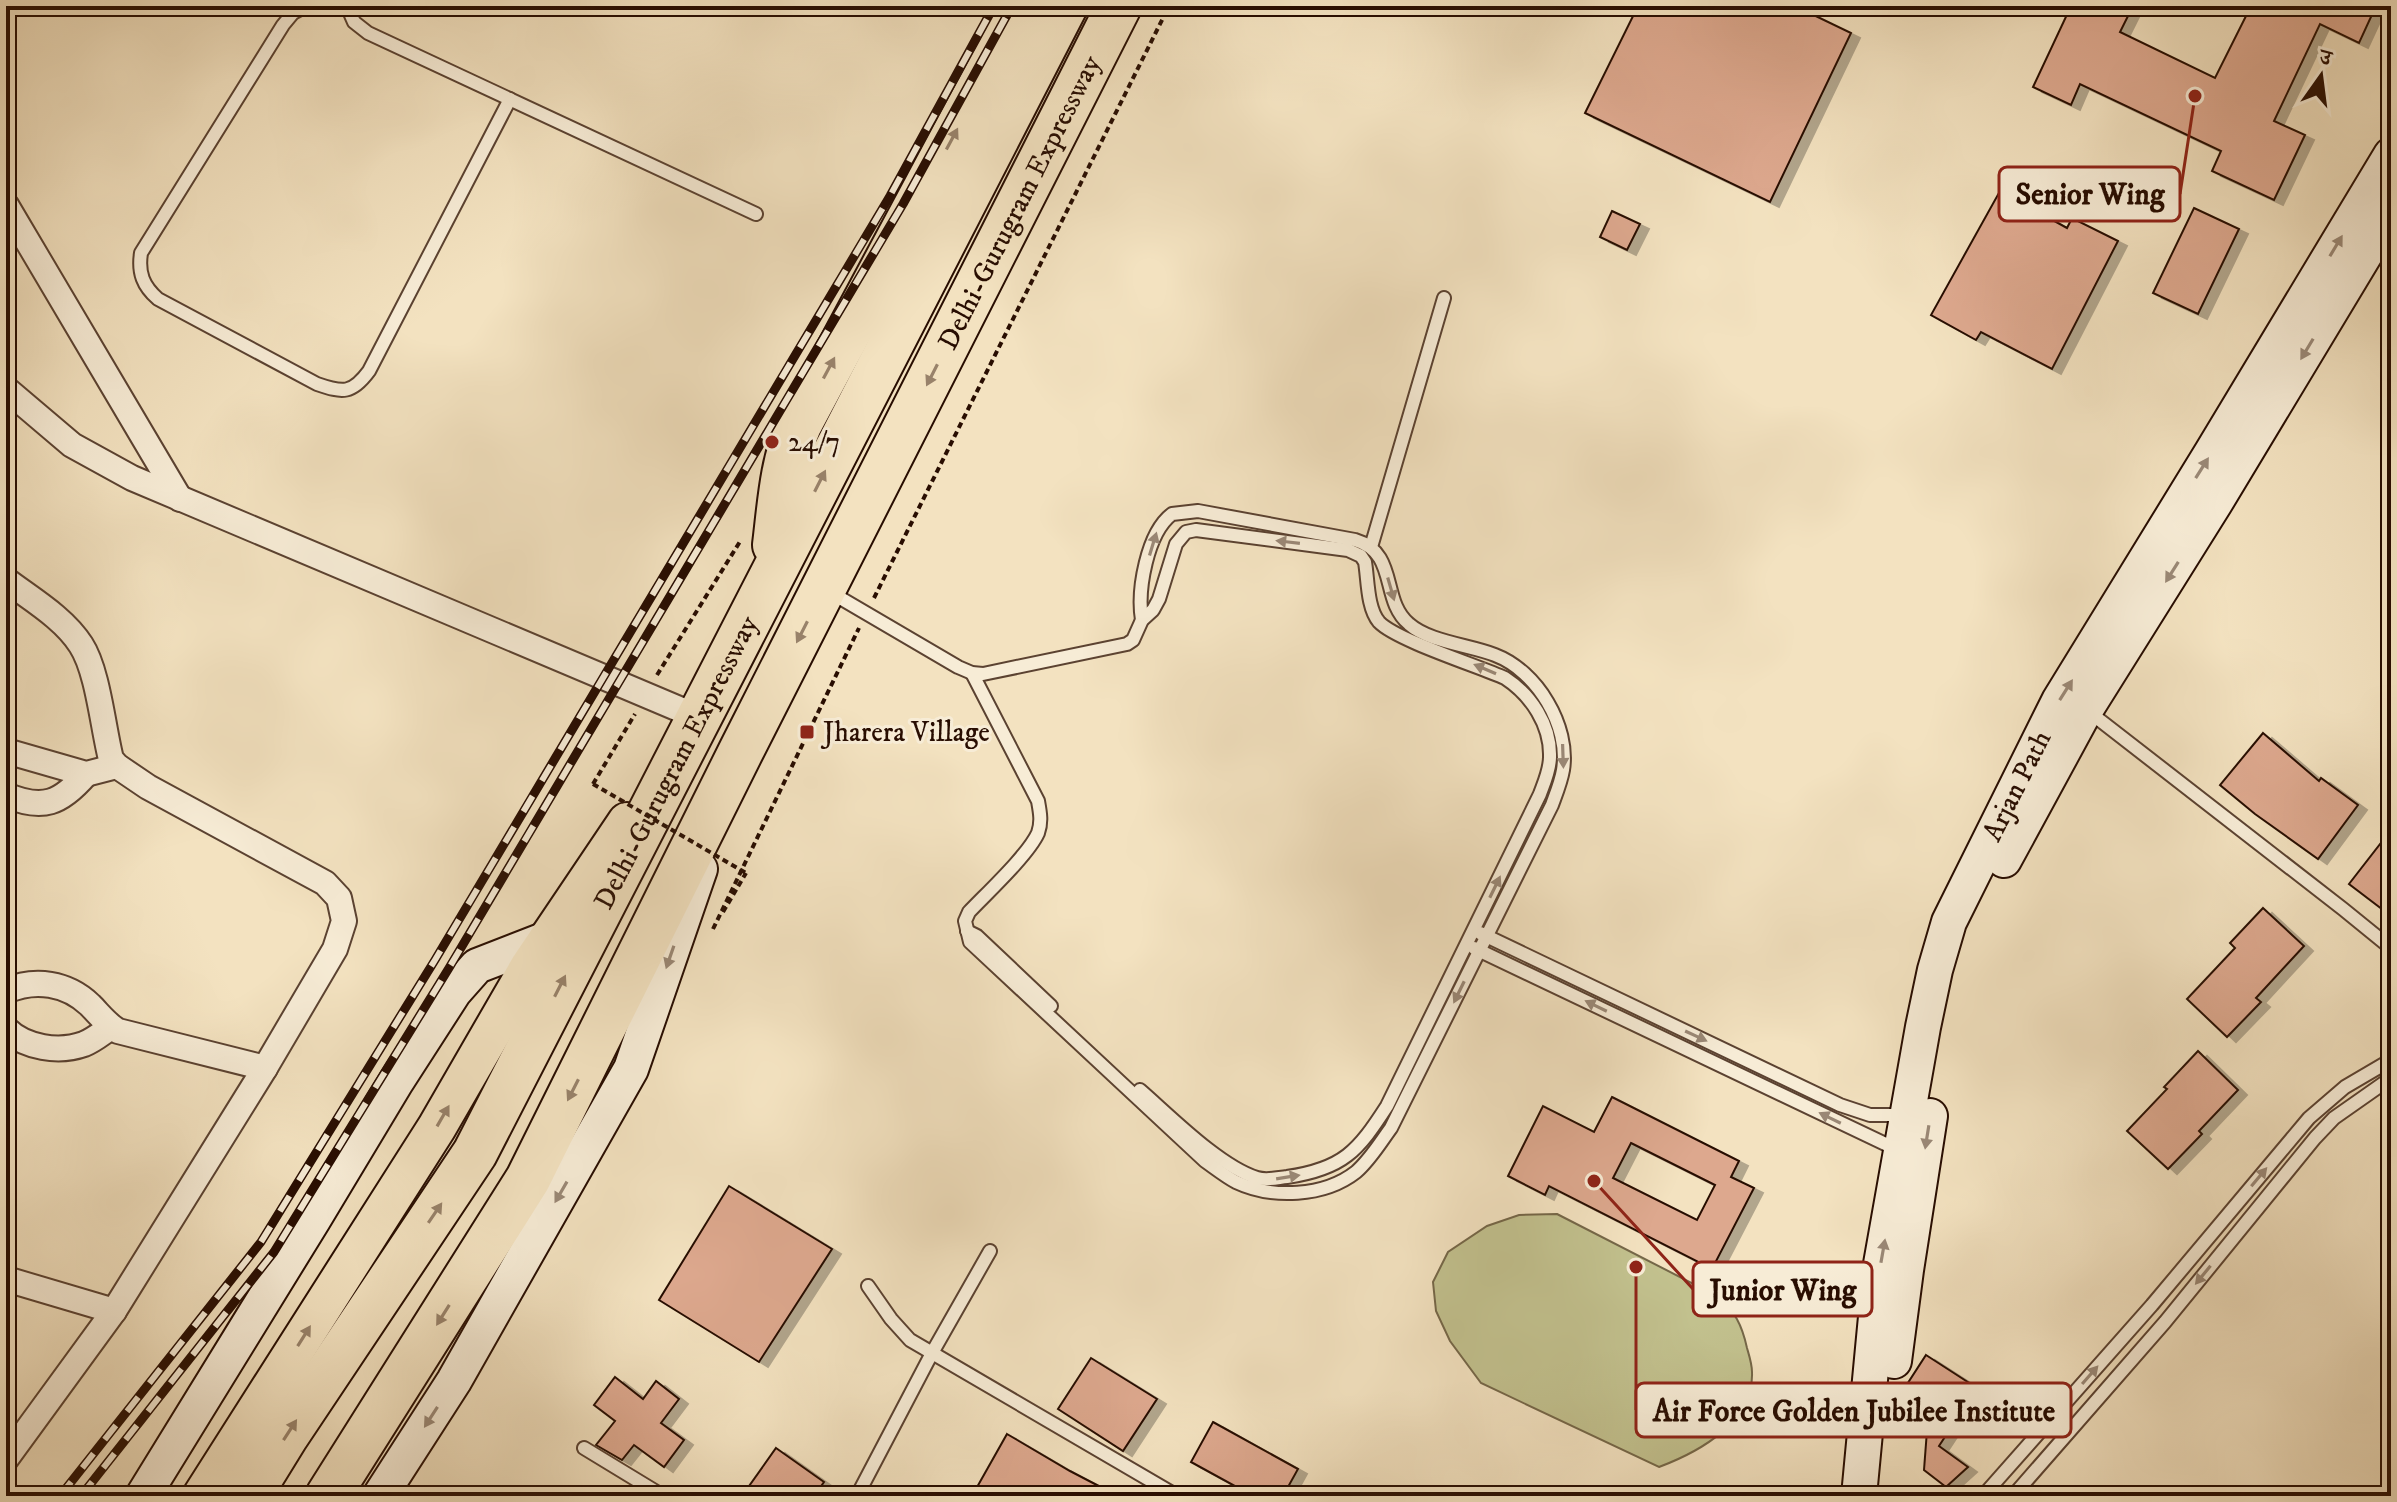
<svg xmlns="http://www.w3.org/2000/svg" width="2397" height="1502" viewBox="0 0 2397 1502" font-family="'IM FELL DW Pica','Noto Serif Devanagari',serif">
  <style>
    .green { fill: #c2c18e; stroke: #756748; stroke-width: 2 }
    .building { fill: #dda88e; stroke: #280d01; stroke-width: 2; fill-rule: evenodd; filter: url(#shadow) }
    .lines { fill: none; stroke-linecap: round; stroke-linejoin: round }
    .lane-casing { stroke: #5b4231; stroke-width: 16 }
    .street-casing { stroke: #5b4231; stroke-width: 28 }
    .secondary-casing { stroke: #280d01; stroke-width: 38 }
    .primary-casing { stroke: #280d01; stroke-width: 42 }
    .highway-casing { stroke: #280d01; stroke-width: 48 }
    .path { stroke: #280d01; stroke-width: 4; stroke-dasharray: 6 4; stroke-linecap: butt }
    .lane { stroke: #f7ecd6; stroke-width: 12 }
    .street { stroke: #f7ecd6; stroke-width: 24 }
    .secondary { stroke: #f7ecd6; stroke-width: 34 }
    .primary { stroke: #f3e2c0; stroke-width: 38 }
    .highway { stroke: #f3e2c0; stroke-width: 44 }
    .rail-casing { stroke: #280d01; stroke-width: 9 }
    .rail { stroke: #f7ecd6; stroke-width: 6; stroke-dasharray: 18; stroke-linecap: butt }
    .path-bridge { stroke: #280d01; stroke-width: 4; stroke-dasharray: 6 4; stroke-linecap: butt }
    .oneway { fill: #98826a }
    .oneway2 { fill: #9a8876 }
    .poi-dot { fill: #8f2418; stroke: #f7ecd6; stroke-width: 3 }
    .labels { text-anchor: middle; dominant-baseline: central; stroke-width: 6; stroke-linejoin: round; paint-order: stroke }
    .street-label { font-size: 28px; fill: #280d01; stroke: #f7ecd6 }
    .poi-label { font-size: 28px; fill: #280d01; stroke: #f7ecd6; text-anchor: start }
    .leader { fill: none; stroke: #8f2418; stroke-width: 3 }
    .callout-dot { fill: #8f2418; stroke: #f7ecd6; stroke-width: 3 }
    .callout { fill: #f7ecd6; stroke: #8f2418; stroke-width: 3 }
    .callout-label { font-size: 30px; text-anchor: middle; font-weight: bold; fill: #280d01 }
  </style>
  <defs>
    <filter id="shadow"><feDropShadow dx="9" dy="5" stdDeviation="0" flood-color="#0004"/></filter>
  </defs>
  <rect width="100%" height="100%" fill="#f3e2c0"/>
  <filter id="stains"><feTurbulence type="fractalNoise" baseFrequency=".0025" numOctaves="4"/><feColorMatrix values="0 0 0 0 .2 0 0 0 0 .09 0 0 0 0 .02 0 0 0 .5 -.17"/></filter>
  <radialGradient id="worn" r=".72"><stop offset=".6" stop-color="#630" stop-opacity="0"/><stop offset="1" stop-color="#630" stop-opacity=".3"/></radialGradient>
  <path class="green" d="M 1557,1214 L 1717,1296 C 1735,1311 1742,1325 1747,1348 C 1749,1355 1752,1364 1752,1372 C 1754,1422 1699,1452 1659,1467 L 1481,1383 L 1450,1341 L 1436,1311 L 1433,1282 L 1448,1252 L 1487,1226 L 1519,1215 Z"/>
  <g class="building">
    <path d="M 1638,6 L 1795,6 L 1851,33 L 1770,202 L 1585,113 Z"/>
    <path d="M 2071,6 L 2133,6 L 2120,32 L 2215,78 L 2251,6 L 2376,6 L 2359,43 L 2320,24 L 2274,121 L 2305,135 L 2274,200 L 2212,171 L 2221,151 L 2080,84 L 2071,105 L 2033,87 Z"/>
    <path d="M 2000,191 L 2067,228 L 2072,218 L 2118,241 L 2052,369 L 1981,332 L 1976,340 L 1931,315 Z"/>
    <path d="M 2194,208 L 2239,229 L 2198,314 L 2153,293 Z"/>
    <path d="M 1612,211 L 1640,224 L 1627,250 L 1600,237 Z"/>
    <path d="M 2263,733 L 2319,781 L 2321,778 L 2358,805 L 2318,859 L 2255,814 L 2220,785 Z"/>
    <path d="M 2391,830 L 2391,916 L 2349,884 Z"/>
    <path d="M 2263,908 L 2304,946 L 2256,998 L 2261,1002 L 2227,1037 L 2187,999 L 2235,948 L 2230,943 Z"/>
    <path d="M 2198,1051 L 2238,1090 L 2199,1131 L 2202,1134 L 2168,1169 L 2127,1131 L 2167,1089 L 2164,1087 Z"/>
    <path d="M 1612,1097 L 1739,1161 L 1731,1177 L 1754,1188 L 1712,1269 L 1549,1186 L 1545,1195 L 1508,1176 L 1543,1106 L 1594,1132 ZM 1631,1143 L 1715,1185 L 1697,1220 L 1613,1178 Z"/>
    <path d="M 729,1186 L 832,1249 L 759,1362 L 659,1300 Z"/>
    <path d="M 1926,1355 L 1977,1388 L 1939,1446 L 1968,1467 L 1946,1487 L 1924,1470 L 1929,1404 L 1904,1389 Z"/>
    <path d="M 1091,1358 L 1157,1399 L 1123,1451 L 1058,1409 Z"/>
    <path d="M 615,1377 L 643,1399 L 656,1381 L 679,1399 L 661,1423 L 684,1440 L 664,1467 L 634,1445 L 622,1460 L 596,1445 L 615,1421 L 594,1405 Z"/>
    <path d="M 1213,1422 L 1298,1469 L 1283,1496 L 1253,1496 L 1191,1462 Z"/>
    <path d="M 1007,1434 L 1070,1471 L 1118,1496 L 972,1496 Z"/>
    <path d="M 776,1448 L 824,1482 L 814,1496 L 742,1496 Z"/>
  </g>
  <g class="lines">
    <g class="lane-casing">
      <g id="lane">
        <path d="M 306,6 L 293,13 L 283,25 L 141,253 C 138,273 143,286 158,299 L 317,384 C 343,393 352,394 369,371 L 510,99"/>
        <path d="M 347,6 L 354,22 L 368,33 L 756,214"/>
        <path d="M 1371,547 L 1444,298"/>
        <path d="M 830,592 L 958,667 L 972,673 L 983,674 L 1127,644 L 1133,640 L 1142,620 L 1153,610 L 1159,599 L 1176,544 L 1186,532 L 1196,530 L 1348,550 L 1361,556 L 1365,562 C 1368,579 1367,608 1379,622 C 1396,640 1478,666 1505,678 C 1531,695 1551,725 1550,757 C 1550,770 1544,783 1540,794 L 1387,1106 C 1358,1151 1343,1169 1287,1177 C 1277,1178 1267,1181 1257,1178 C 1219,1166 1170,1116 1140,1090"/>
        <path d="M 972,673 L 1038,801 C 1040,812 1042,822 1038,833 C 1028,855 987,893 969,912 L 965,921 L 970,942 L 1205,1161 C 1215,1168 1225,1176 1236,1182 C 1272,1199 1324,1197 1356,1172 C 1370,1160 1380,1143 1391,1128 L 1552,805 C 1556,794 1561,782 1563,770 C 1570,726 1537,671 1495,655 C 1470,645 1429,642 1409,624 C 1380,600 1399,553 1355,540 L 1198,511 L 1172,514 C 1147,533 1137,590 1142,620"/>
        <path d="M 2088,711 L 2343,909 L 2391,948"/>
        <path d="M 967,931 L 977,936 L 1051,1006"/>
        <path d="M 1480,933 L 1840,1105 L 1870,1115 L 1905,1115"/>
        <path d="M 1474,948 L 1898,1150"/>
        <path d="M 868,1286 L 891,1319 L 910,1340 L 1177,1496"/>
        <path d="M 584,1448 L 663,1496"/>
        <path d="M 857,1496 L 932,1353 L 990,1251"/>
        <path d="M 1983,1496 L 2152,1305 L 2309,1118 L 2345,1087 L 2391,1060"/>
        <path d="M 2013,1496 L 2165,1322 L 2315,1138 L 2334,1118 L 2391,1078"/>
      </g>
    </g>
    <g class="street-casing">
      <g id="street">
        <path d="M 6,205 L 180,499"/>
        <path d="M 6,389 L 72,445 L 132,478 L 698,717"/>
        <path d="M 6,580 C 31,599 64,618 81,645 C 98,671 103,728 111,759 L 117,766 L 148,787 L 325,883 L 339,898 L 344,921 L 335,949 L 265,1068 L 114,1311 L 6,1459"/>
        <path d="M 6,751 L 86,774 L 117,766"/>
        <path d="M 6,795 C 43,811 61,803 86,774"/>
        <path d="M 6,991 C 35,978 67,983 90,1005 C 99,1014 107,1025 118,1031 L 265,1068"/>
        <path d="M 6,1029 C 25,1048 59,1053 84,1044 C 94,1040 102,1033 111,1027"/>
        <path d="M 6,1279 L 114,1311"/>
      </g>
    </g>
    <g class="secondary-casing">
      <g id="secondary">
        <path d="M 2004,860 L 2086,709 L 2215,503 L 2391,211"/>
        <path d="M 1894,1361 L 1906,1270 L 1930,1116"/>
        <path d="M 143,1496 L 313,1220 L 396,1082 L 454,992 L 477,966 L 549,938"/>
        <path d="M 380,1496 L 454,1381 L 631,1069 L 700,869"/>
        <path id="s1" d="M 1859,1496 L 1881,1264 L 1923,1027 L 1935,970 L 1949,922 L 2059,701 L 2212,452 L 2391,155"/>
      </g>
    </g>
    <g class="primary-casing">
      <path id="primary" d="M 202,1496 L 437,1127 L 530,966 L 627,822"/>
    </g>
    <g class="highway-casing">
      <g id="highway">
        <path d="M 775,545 C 780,504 782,463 799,425 L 1023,6"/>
        <path id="s2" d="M 249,1496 L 286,1436 L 475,1153 L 1065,6"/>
        <path id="s3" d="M 328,1496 L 528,1179 L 741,751 L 1119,6"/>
      </g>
    </g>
    <g class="path">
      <path d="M 874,598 L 1169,6"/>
      <path d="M 657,675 L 741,540"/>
      <path d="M 593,784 L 635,714"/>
      <path d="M 723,912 L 746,873"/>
      <path d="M 713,929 L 859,628"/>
    </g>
    <use href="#lane" class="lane"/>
    <use href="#street" class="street"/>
    <use href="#secondary" class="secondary"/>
    <use href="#primary" class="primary"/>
    <use href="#highway" class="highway"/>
    <g class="rail-casing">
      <g id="rail">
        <path d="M 60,1496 L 261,1242 L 435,960 L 890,196 L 994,6"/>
        <path d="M 81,1496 L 274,1252 L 449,968 L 903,204 L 1012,6"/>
      </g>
    </g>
    <use href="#rail" class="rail"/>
    <path class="path-bridge" d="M 593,784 L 746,873"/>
  </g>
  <defs><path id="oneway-solid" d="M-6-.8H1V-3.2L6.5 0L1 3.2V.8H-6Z" transform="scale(2)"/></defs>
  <g class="oneway">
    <use href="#oneway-solid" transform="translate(952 139) rotate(-62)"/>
    <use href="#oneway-solid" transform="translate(829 368) rotate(-62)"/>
    <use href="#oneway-solid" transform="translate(932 375) rotate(117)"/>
    <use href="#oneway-solid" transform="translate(820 481) rotate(-63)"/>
    <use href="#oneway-solid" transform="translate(802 632) rotate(117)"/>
    <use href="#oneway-solid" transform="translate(560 986) rotate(-63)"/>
    <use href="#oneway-solid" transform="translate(573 1090) rotate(117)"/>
    <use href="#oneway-solid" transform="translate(443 1116) rotate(-60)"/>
    <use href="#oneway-solid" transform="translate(435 1213) rotate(-56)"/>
    <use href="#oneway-solid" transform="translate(443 1315) rotate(122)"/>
    <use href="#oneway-solid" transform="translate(304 1336) rotate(-58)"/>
    <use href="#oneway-solid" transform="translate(290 1430) rotate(-57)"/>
  </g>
  <g class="oneway2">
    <use href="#oneway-solid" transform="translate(2336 246) rotate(-59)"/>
    <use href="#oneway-solid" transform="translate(2307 349) rotate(121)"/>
    <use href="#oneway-solid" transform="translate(2202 468) rotate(-58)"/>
    <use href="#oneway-solid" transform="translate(1288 542) rotate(-173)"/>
    <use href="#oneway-solid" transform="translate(1153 544) rotate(-73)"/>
    <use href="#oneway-solid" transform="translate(2172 572) rotate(122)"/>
    <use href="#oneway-solid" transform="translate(1391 589) rotate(74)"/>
    <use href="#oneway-solid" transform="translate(1485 669) rotate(-157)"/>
    <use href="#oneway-solid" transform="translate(2066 690) rotate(-58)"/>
    <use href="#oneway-solid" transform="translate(1563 756) rotate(88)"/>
    <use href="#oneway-solid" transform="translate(1495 887) rotate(-64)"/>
    <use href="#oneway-solid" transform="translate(670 957) rotate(109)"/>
    <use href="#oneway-solid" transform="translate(1459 992) rotate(116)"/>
    <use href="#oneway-solid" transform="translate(1596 1006) rotate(-154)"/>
    <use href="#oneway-solid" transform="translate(1696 1036) rotate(25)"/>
    <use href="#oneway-solid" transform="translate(1830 1118) rotate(-154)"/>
    <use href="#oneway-solid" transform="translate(1927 1137) rotate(99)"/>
    <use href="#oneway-solid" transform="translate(1288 1177) rotate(-9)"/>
    <use href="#oneway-solid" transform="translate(2259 1177) rotate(-50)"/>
    <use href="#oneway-solid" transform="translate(561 1192) rotate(120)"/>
    <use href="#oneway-solid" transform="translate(1883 1251) rotate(-80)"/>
    <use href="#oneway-solid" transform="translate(2203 1275) rotate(129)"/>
    <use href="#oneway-solid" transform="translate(2090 1375) rotate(-49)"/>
    <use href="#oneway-solid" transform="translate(431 1417) rotate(123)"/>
  </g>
  <g class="poi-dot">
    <circle cx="772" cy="442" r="8"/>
    <rect x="799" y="724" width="16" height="16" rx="4"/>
  </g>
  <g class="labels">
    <g class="street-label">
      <text stroke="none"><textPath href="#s3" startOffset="1468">Delhi-Gurugram Expressway</textPath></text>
      <text stroke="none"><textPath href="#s2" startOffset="850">Delhi-Gurugram Expressway</textPath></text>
      <text stroke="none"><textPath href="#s1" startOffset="734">Arjan Path</textPath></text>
    </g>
    <g class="poi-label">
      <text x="788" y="442">24/7</text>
      <text x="823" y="732">Jharera Village</text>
    </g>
  </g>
  <path class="leader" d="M2195 96L2180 194M1594 1181L1693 1289M1636 1267L1636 1410"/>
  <g class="callout-dot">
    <circle cx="2195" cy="96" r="8"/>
    <circle cx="1594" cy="1181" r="8"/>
    <circle cx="1636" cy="1267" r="8"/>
  </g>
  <g class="callout">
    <rect x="1999" y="167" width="181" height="54" rx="8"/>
    <rect x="1693" y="1262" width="179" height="54" rx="8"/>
    <rect x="1636" y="1383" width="435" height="54" rx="8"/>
  </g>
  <g class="callout-label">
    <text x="2090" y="204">Senior Wing</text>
    <text x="1783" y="1300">Junior Wing</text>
    <text x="1854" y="1421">Air Force Golden Jubilee Institute</text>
  </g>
  <rect width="2397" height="1502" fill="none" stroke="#f3e2c0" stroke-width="32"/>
  <rect x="8" y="8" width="2381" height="1486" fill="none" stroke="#280d01" stroke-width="4"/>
  <rect x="16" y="16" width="2365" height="1470" fill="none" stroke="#280d01" stroke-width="2"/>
  <g transform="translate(2321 76) rotate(14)" stroke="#f7ecd6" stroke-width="6" paint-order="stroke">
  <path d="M0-6L14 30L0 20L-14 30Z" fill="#280d01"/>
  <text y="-12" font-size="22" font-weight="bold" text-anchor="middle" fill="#280d01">उ</text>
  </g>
  <rect width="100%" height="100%" filter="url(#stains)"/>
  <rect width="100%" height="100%" fill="url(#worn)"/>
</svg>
